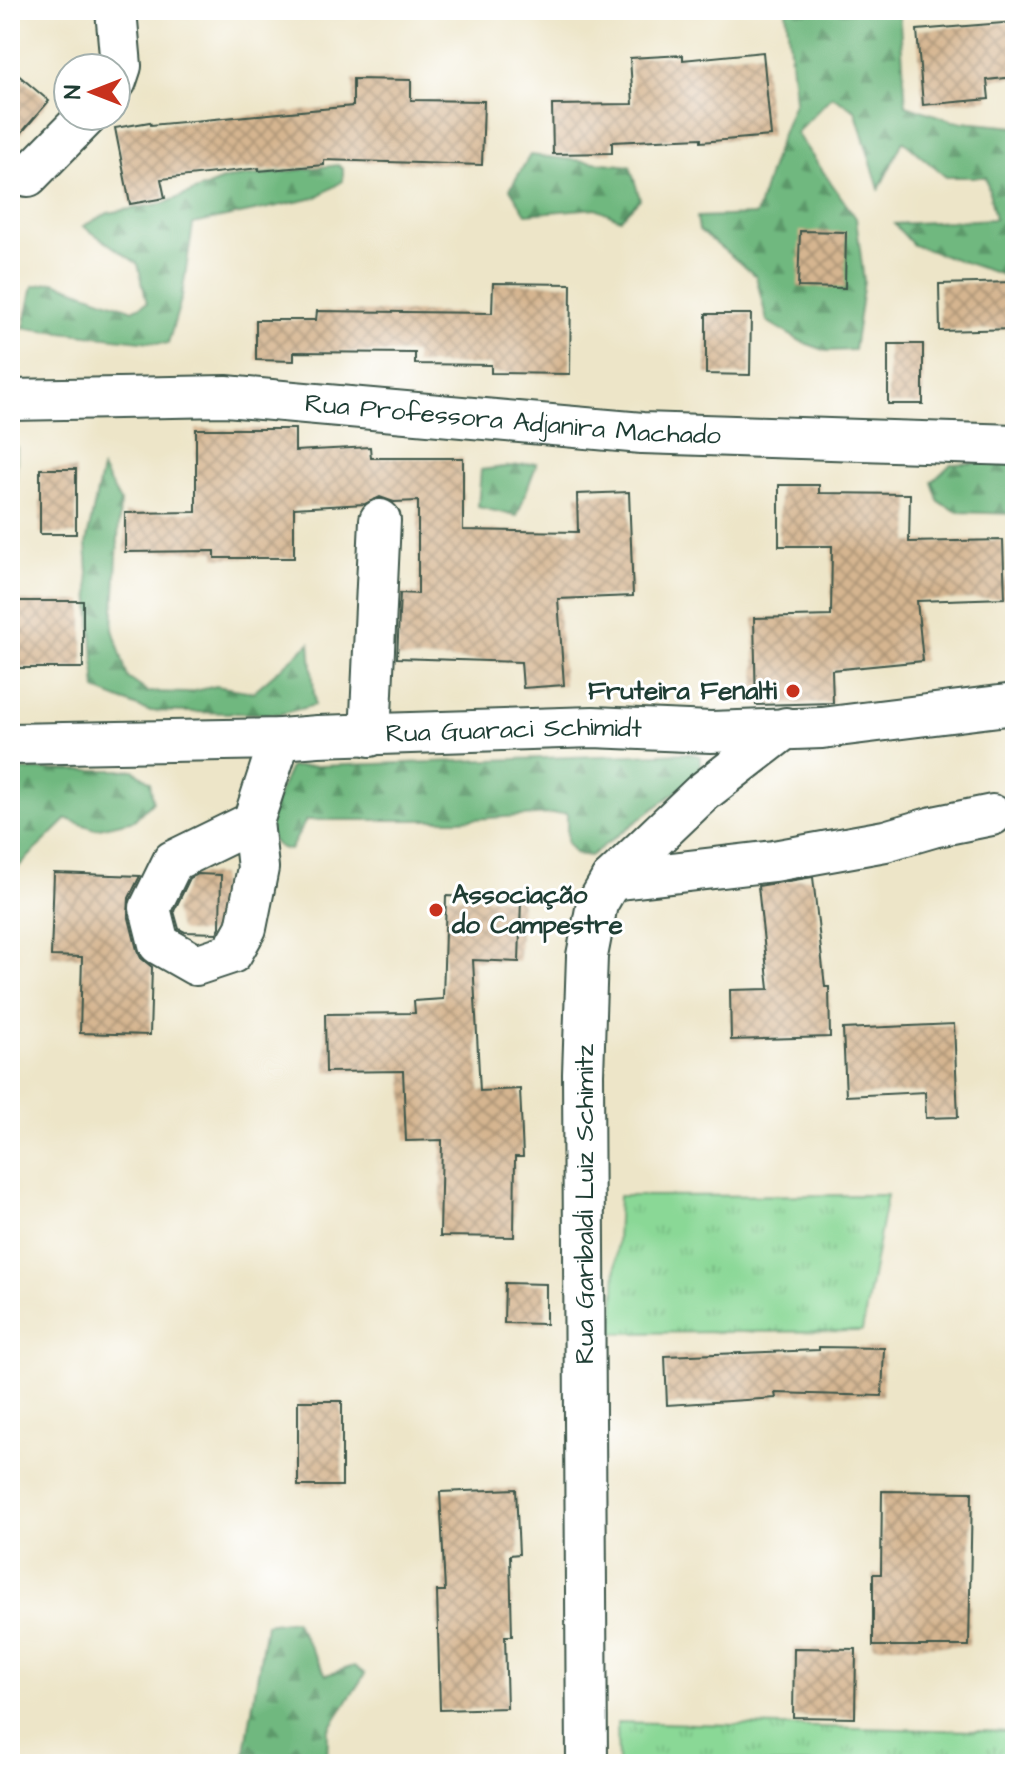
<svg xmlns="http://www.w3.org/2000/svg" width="1025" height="1774" viewBox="0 0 1025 1774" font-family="'Architects Daughter',sans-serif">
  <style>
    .grass { fill: url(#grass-tufts); stroke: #548a65; stroke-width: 2 }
    .forest { fill: url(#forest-firs); stroke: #477a5a; stroke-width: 2 }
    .building { fill: url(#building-cross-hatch) }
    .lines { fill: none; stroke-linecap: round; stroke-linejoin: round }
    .minor-casing { stroke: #3e564a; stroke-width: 44 }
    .minor { stroke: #fff; stroke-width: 40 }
    .poi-dot { fill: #c8321e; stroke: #fff; stroke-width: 3 }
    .labels { text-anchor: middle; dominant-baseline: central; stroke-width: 6; stroke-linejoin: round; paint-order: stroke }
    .street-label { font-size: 26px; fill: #1f3d34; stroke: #fff }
    .poi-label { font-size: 26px; font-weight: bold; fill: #1f3d34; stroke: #fff; text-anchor: end }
  </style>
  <defs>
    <pattern id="grass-tufts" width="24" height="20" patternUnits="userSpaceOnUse" patternTransform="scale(2)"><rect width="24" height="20" fill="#8ad896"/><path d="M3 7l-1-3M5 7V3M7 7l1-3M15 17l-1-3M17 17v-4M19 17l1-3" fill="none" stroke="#77ba82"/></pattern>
    <pattern id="forest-firs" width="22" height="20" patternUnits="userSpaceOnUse" patternTransform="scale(2)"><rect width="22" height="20" fill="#6fb87f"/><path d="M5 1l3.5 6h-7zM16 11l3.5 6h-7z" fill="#5b9769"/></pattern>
    <pattern id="building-cross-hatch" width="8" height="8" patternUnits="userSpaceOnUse" patternTransform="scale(2)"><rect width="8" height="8" fill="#d5b590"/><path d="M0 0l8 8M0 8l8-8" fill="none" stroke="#ac9476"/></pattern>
  </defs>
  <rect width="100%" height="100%" fill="#fff"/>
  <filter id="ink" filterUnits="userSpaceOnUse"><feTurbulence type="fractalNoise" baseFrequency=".0125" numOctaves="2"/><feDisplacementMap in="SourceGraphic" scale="16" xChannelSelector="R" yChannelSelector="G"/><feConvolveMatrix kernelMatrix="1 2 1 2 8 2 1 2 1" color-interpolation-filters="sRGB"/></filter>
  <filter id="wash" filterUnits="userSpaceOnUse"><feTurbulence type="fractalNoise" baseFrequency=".006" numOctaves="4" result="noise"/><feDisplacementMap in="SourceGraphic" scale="32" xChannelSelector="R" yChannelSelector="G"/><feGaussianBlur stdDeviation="1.8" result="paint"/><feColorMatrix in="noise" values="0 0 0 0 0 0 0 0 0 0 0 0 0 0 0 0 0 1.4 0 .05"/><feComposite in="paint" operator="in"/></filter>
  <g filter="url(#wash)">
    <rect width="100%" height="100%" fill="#ede5c8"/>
    <g class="grass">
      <path d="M 887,1195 L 862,1331 L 613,1333 L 619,1196 Z"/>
      <path d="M 617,1722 L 1015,1732 L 1015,1764 L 618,1764 Z"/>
    </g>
    <g class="forest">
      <path d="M 786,10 L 899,10 L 906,105 L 953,121 L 1015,127 L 1013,221 L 1015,276 L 1008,277 L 913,245 L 894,224 L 995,219 L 986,177 L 946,177 L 903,141 L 879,189 L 855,110 L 832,96 L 796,133 L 856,218 L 864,281 L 854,350 L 827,351 L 802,342 L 767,321 L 756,276 L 699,230 L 697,217 L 756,215 L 779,142 L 795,100 Z"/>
      <path d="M 530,155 L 630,166 L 640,199 L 620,219 L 596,208 L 526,214 L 510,189 Z"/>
      <path d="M 338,165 L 343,169 L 343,181 L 315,198 L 193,224 L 182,296 L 168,344 L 24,328 L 33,286 L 54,282 L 133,310 L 147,303 L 138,264 L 83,226 L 108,213 L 165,203 L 225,179 Z"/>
      <path d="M 10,439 L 17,447 L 15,510 L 10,513 Z"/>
      <path d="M 1015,462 L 1015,514 L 958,512 L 939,502 L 932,482 L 951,464 Z"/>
      <path d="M 537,463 L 517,516 L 478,507 L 481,470 Z"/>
      <path d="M 102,469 L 120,502 L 113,629 L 128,678 L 148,692 L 187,693 L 216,686 L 253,692 L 310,643 L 315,705 L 280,714 L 148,711 L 96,690 L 86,544 Z"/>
      <path d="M 687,753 L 700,756 L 700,770 L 692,780 L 590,856 L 576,854 L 567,843 L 567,813 L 457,820 L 306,820 L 290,850 C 249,845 281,789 290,767 Z"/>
      <path d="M 10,770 L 134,770 L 150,782 L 153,801 L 134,820 L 95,829 L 67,819 L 10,875 Z"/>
      <path d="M 294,1620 L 326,1675 L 354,1666 L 365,1674 L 328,1731 L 327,1764 L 243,1764 L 266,1624 Z"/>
    </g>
    <g id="blocks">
      <g class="building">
        <path d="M 1015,22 L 1015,77 L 987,80 L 989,99 L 923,105 L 917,30 Z"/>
        <path d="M 763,52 L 771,136 L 701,142 L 701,138 L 612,142 L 612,153 L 553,154 L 552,105 L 633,104 L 630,58 L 683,55 L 683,60 Z"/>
        <path d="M 10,68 L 49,101 L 10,146 Z"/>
        <path d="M 353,79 L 411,80 L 411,100 L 484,101 L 482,165 L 324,160 L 324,165 L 259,171 L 259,168 L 161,179 L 165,198 L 130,204 L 115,128 L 150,122 L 151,125 L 353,106 Z"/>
        <path d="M 800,231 L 846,232 L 845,288 L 798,287 Z"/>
        <path d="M 1014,282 L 1015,329 L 940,331 L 939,284 Z"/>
        <path d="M 493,283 L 571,284 L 570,374 L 491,373 L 491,365 L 415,364 L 415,353 L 294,352 L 294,361 L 256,360 L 256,320 L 316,320 L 317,311 L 492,313 Z"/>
        <path d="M 706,314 L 751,314 L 750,375 L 706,374 Z"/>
        <rect x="888" y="344" width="35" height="60"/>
        <path d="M 196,429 L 295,429 L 295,451 L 370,447 L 371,458 L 463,458 L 463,530 L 578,532 L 577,494 L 629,492 L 633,596 L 558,599 L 564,685 L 523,688 L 521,662 L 397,658 L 400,593 L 418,594 L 418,501 L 394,502 L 380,497 L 365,504 L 294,508 L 294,558 L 215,558 L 215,551 L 125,552 L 125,513 L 196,512 Z"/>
        <rect x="40" y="469" width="36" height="65"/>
        <path d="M 779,485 L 819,485 L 819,493 L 910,494 L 909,542 L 1003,540 L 1005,598 L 917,601 L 923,661 L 832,670 L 833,703 L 756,705 L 754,618 L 831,616 L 832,546 L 779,546 Z"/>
        <rect x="10" y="601" width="73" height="67"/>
        <path d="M 54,873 L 140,876 L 129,898 L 128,914 L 137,950 L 141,958 L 152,967 L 150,1035 L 80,1033 L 82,957 L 51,956 Z"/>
        <path d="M 198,874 L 221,875 L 220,927 L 217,933 L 185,932 L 179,929 L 174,911 L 190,878 Z"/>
        <path d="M 813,877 L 825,987 L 829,987 L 830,1037 L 731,1040 L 730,990 L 769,989 L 758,886 Z"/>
        <path d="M 446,896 L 521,899 L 519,962 L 473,960 L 480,1091 L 520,1089 L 523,1157 L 515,1157 L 514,1237 L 440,1236 L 442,1140 L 406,1141 L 403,1071 L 326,1072 L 325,1014 L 415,1013 L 414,1001 L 443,999 Z"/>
        <path d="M 954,1024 L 958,1117 L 926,1118 L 925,1092 L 846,1096 L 843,1029 Z"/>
        <path d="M 505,1283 L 546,1284 L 546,1324 L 504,1323 Z"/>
        <path d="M 819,1347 L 884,1348 L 882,1396 L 775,1393 L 776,1398 L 667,1405 L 665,1356 L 819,1350 Z"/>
        <rect x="298" y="1401" width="44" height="85"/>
        <path d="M 516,1489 L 519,1554 L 510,1555 L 512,1636 L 505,1636 L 507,1708 L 440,1710 L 437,1591 L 445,1591 L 440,1492 Z"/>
        <path d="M 882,1491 L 972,1492 L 969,1646 L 873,1646 L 873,1574 L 881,1574 Z"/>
        <path d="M 794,1648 L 856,1649 L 855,1718 L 793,1717 Z"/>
      </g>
    </g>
  </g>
  <g filter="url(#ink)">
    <use href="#blocks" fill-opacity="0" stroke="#3e564a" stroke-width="2"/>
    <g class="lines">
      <g class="minor-casing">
        <g id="minor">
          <path d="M 116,10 L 121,66 L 116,81"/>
          <path d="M 28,176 L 87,116"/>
          <path id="s1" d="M 10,400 L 226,396 L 642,433 L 1015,445"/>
          <path d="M 370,736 L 380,520"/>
          <path id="s2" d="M 10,744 L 280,739 L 318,736 L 593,727 L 711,732 L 822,728 L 1015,704"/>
          <path d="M 253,822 L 173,861 L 150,908 L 159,944 L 196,965 L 232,953 L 246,928 L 258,868 L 253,822 L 280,739"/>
          <path d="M 611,880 L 774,861 L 885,841 L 933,827 L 992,815"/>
          <path d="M 587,1764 L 583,1074 L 587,956 L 597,904 L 611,880 L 702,793 L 786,728"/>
        </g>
      </g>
      <use href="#minor" class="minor"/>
    </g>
  </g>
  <g class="poi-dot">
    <circle cx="793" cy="691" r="8"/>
    <circle cx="436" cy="910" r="8"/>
  </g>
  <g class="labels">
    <g class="street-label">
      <text stroke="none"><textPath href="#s1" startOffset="504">Rua Professora Adjanira Machado</textPath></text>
      <text stroke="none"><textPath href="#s2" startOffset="504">Rua Guaraci Schimidt</textPath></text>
      <text transform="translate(585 1204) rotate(-90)">Rua Garibaldi Luiz Schimitz</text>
    </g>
    <g class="poi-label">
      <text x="777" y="691">Fruteira Fenalti</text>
      <text x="452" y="895" text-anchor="start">Associação<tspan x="452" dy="30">do Campestre</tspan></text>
    </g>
  </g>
  <rect width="1025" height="1774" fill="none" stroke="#fff" stroke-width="40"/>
  <g transform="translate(92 92) rotate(270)"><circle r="38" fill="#ffffff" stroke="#a5b1ae" stroke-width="2"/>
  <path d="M0-6L14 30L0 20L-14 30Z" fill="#c8321e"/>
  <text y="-12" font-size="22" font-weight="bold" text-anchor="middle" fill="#1f3d34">N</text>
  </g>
</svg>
